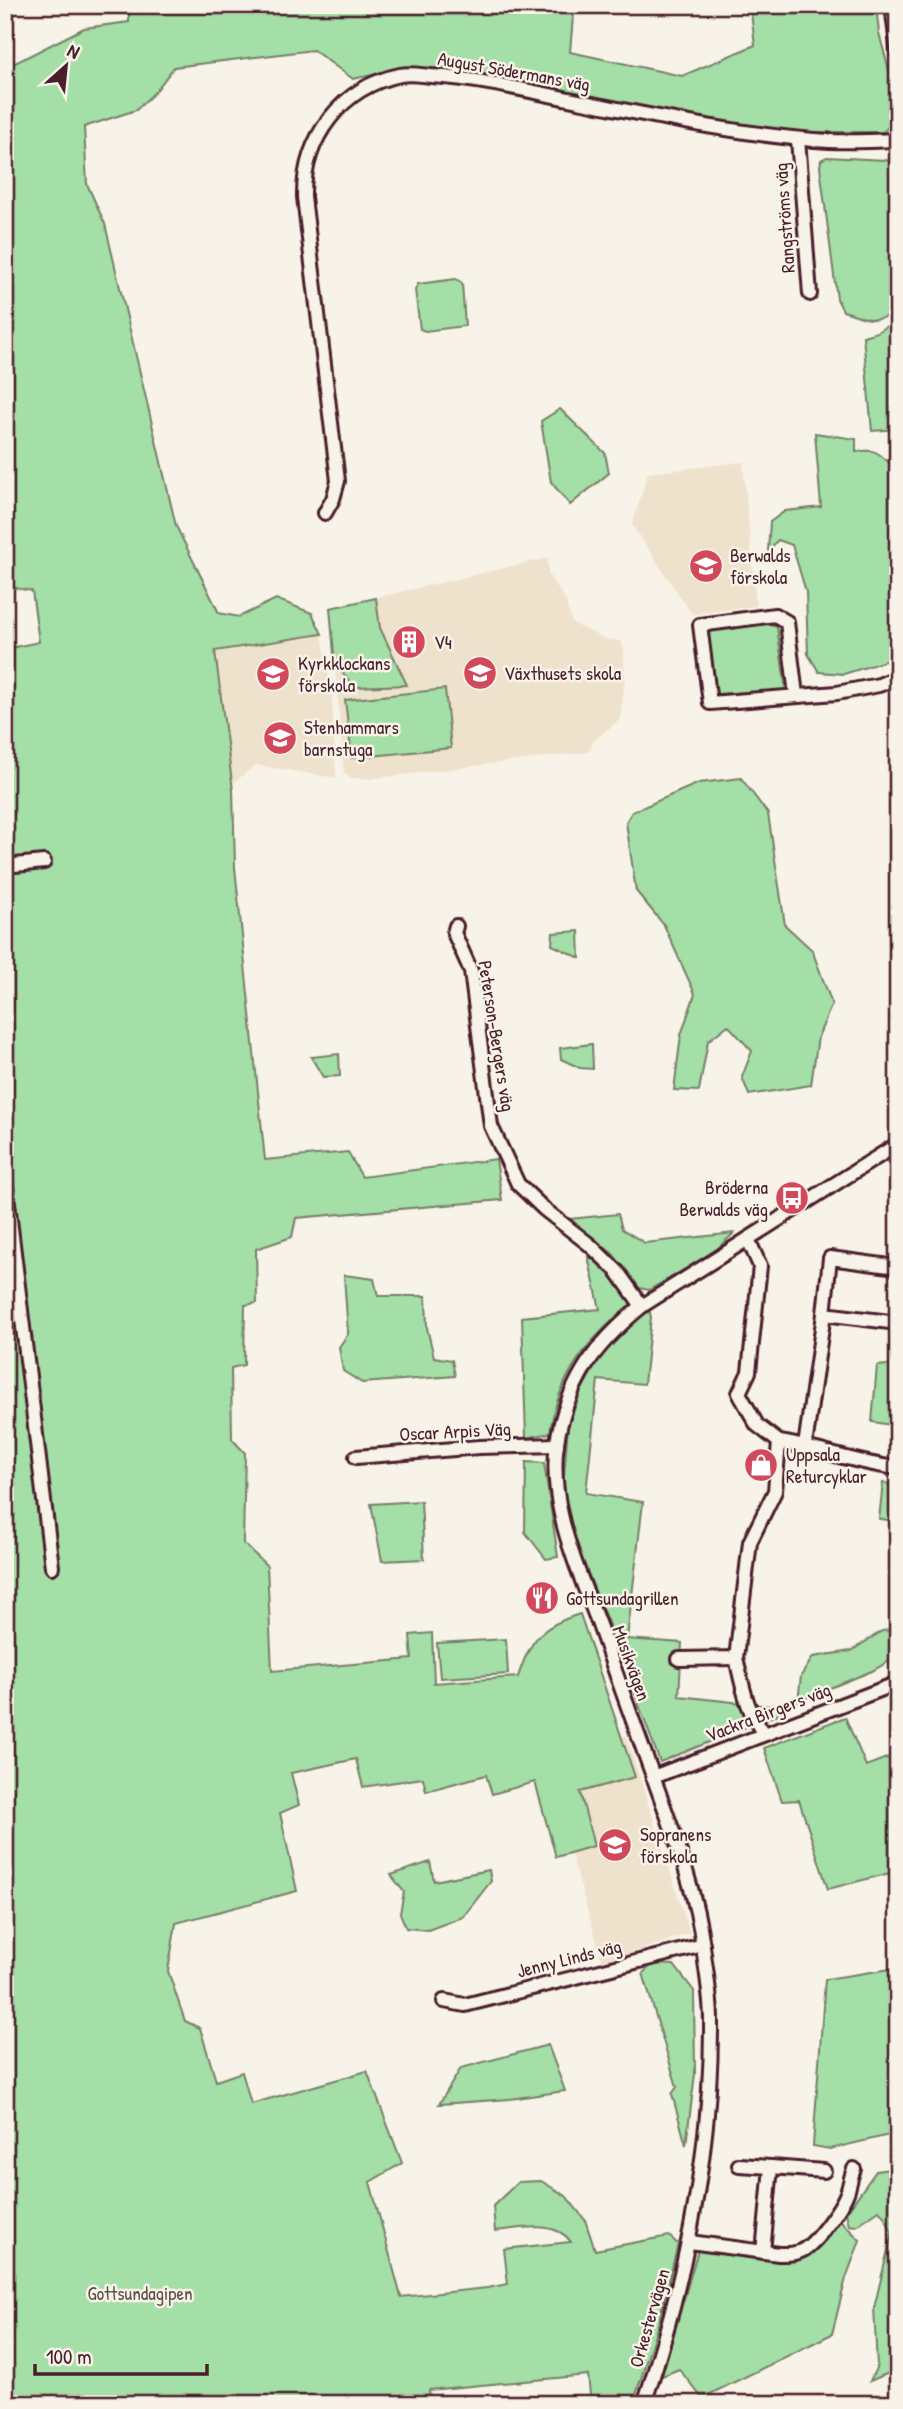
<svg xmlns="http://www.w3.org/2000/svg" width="903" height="2409" viewBox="0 0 903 2409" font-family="'Patrick Hand',sans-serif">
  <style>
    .built { fill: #efe2cd }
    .green { fill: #a3dfa6; stroke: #767f68; stroke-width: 2 }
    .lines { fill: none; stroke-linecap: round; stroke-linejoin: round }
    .minor-casing { stroke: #4a1f2b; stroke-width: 18 }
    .minor { stroke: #f7f3e8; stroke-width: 12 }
    .labels { text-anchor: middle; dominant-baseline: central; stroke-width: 5; stroke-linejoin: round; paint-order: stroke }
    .street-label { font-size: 19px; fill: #4a1f2b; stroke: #f7f3e8 }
    .poi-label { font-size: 19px; fill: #4a1f2b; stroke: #f7f3e8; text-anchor: start }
    .park-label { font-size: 19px; fill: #604f4a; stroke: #f7f3e8 }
  </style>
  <rect width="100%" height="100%" fill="#f7f3e8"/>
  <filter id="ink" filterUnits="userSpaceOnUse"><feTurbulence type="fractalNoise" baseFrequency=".0143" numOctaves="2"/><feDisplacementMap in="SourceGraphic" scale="14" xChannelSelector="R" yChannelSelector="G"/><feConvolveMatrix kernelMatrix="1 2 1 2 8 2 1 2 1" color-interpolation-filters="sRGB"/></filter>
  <g filter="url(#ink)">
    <g class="built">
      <path d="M 743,462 L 756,606 L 692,614 L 632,525 L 648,473 Z"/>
      <path d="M 548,558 L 548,574 L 565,599 L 572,623 L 605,639 L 621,641 L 624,649 L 625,681 L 620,719 L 593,742 L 588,752 L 370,779 L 351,778 L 344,773 L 330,608 Z"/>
      <path d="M 322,634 L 332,697 L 336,778 L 256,765 L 232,784 L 215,650 Z"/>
      <path d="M 626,1735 L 690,1933 L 603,1963 L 543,1758 Z"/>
    </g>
    <g class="green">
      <path d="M 129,5 L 574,5 L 570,52 L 682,76 L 755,45 L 750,5 L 876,5 L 879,33 L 898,104 L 895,121 L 883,132 L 796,132 L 713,121 L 458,71 L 406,68 L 353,79 L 313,50 L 174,67 L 155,92 L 136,110 L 84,127 L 87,184 L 105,224 L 176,526 L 219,613 L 239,617 L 276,599 L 312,613 L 322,634 L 215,651 L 233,790 L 235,867 L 265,1160 L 348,1152 L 362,1177 L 496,1159 L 502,1200 L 296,1218 L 292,1237 L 256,1249 L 257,1303 L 245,1305 L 244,1365 L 231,1368 L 232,1439 L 245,1453 L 243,1543 L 267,1566 L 272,1671 L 412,1659 L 410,1635 L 432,1633 L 434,1683 L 518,1677 C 530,1639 541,1626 580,1614 L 635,1777 L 580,1792 L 594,1846 L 556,1857 L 535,1782 L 492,1794 L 486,1775 L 426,1791 L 423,1778 L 363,1787 L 356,1759 L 291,1773 L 299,1805 L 280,1813 L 297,1891 L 176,1923 L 168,1971 L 185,2021 L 200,2028 L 216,2081 L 242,2072 L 251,2104 L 367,2071 L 402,2163 L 370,2182 L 401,2297 L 487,2288 L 508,2284 L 504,2249 L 571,2242 C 555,2219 519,2229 495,2231 L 493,2206 L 518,2182 L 541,2181 L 566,2196 L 585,2220 L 595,2250 L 669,2236 L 678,2244 L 659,2321 L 633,2404 L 591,2404 L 588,2375 L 429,2390 L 430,2404 L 5,2404 L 5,649 L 39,642 L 32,591 L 5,586 L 5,68 L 84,28 L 129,22 Z"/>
      <path d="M 827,157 L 886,160 L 898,165 L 898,309 C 876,327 865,317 843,311 L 837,299 L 820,167 L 821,160 Z"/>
      <path d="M 456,279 L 462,283 L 465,326 L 425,331 L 420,329 L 415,290 L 418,284 Z"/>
      <path d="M 898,319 L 898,429 L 872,431 L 863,336 L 877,332 Z"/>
      <path d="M 560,409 L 605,453 L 609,473 L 570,505 L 551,482 L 541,421 Z"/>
      <path d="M 815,433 L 856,439 L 856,452 C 882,447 878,457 898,469 L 898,657 L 844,674 L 819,672 L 808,654 L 806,592 L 792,545 L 778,540 L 774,544 L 770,555 L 768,551 L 770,522 L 785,511 L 821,507 Z"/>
      <path d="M 376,598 L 380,628 L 407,685 L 355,687 L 335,665 L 330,608 Z"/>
      <path d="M 768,623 L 777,627 L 786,690 L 716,694 L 707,635 L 712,630 Z"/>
      <path d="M 445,689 L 451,748 L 352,758 L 345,700 Z"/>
      <path d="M 741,778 L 768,814 L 785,925 L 812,950 L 832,1004 L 818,1037 L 811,1085 L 749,1095 L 742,1077 L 752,1051 L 728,1025 L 708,1041 L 699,1091 L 674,1090 L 681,1035 L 695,994 L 664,925 L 636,891 L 626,822 L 632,812 L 699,783 Z"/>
      <path d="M 579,931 L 580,958 L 552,945 L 553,933 Z"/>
      <path d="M 592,1044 L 593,1069 L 580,1068 L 561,1059 L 560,1048 Z"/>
      <path d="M 339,1054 L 340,1076 L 323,1077 L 311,1057 Z"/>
      <path d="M 618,1214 L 622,1229 L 645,1243 L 734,1233 L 714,1252 L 649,1290 L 639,1288 L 613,1254 L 569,1219 Z"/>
      <path d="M 588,1257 L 617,1271 L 633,1302 C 590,1338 558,1374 550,1433 L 526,1438 L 522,1317 L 600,1309 Z"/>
      <path d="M 344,1275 L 374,1279 L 378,1296 L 426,1296 L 427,1328 L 434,1357 L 452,1360 L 455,1376 L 362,1383 L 343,1371 L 339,1347 L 348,1334 Z"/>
      <path d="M 649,1309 L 651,1317 L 644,1384 L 598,1380 L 586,1493 L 643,1502 L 627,1639 L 682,1643 L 679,1696 L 779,1707 L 781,1713 L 660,1762 L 632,1686 L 636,1664 L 626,1644 L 611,1630 L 575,1541 L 567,1516 L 563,1488 L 568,1426 L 582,1389 L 604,1350 L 620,1333 Z"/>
      <path d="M 898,1364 L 898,1426 L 872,1422 L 877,1366 Z"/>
      <path d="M 526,1462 L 544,1463 L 558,1557 L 546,1559 L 525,1532 Z"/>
      <path d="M 883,1483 L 898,1485 L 895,1521 L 879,1519 Z"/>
      <path d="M 421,1501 L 424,1559 L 382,1561 L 371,1504 Z"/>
      <path d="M 898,1629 L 898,1656 L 872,1671 L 798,1701 L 801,1676 L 813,1657 L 851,1651 L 882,1631 Z"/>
      <path d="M 506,1639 L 508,1674 L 440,1678 L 437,1643 Z"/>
      <path d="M 845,1717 L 866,1766 L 889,1757 L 898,1778 L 898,1871 L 828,1889 L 799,1800 L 782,1801 L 764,1748 Z"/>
      <path d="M 430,1862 L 434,1881 L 489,1870 L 491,1881 L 463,1917 L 428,1930 L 406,1928 L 400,1913 L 404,1892 L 391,1875 Z"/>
      <path d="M 653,1964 L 674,1965 L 694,1991 L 695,2074 L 686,2145 L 672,2094 L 677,2087 L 643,1973 Z"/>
      <path d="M 898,1968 L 898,2133 L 830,2149 L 813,2146 L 825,1979 Z"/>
      <path d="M 548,2045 L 565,2091 L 510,2099 L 439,2104 L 461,2068 Z"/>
      <path d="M 898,2168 L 898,2369 L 870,2381 L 877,2366 L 874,2308 L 892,2233 L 886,2219 L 879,2210 L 856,2226 L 849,2225 L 846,2213 L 876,2171 Z"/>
      <path d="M 834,2214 L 860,2240 L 846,2278 L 832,2334 L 702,2398 L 679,2369 L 662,2376 L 700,2243 L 790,2255 Z"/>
    </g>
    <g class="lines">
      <g class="minor-casing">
        <g id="minor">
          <path d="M 892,5 L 898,54"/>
          <path d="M 798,139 L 810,294"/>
          <path d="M 325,513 L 333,499 L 338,481 L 304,197 C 303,139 341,87 400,75 C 410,73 421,75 431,76 C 482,79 533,92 583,102 C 664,118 746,136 829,141 C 852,142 875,141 898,140"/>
          <path d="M 796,695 L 787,622 L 775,615 L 700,625 L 710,703 L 837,693 L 879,685 L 898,677"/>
          <path d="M 5,866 L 44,862"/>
          <path d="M 456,926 L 454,933 L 471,971 L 491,1126 L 518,1184 L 544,1209 L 590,1245 L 617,1271 L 642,1306"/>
          <path d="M 5,1178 L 52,1567"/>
          <path d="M 748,1239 L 760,1266 L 749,1372 L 739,1393 L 757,1425 L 779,1442"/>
          <path d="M 898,1271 L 897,1267 L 830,1258 L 824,1314 L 898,1323"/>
          <path d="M 805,1446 L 824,1314"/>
          <path d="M 356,1457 L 479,1447 L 557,1445"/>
          <path d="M 736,1658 C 742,1683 747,1715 765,1734"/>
          <path d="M 679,1659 L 736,1658 L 750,1542 L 775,1491 L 779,1442 C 819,1448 857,1464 898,1468"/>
          <path d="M 653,1777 L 898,1683"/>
          <path d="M 444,2001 L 465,2005 L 703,1945"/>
          <path d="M 739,2165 L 771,2167 L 763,2252"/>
          <path d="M 771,2167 L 824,2171"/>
          <path d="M 690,2242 L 779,2254 C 786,2254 793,2255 801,2251 C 815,2245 843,2206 848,2190 C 850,2183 851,2176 854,2169"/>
          <path d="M 644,2404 C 685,2281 712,2152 711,2021 C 711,1997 706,1971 703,1946 C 696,1892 676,1840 658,1790 C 638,1735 618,1680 599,1625 C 575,1561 542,1493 561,1423 C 575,1370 602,1339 642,1306 L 898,1144"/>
        </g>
      </g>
      <use href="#minor" class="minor"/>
    </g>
  </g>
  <defs>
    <g id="school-disc" transform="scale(1.75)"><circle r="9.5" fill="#d1495b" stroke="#f7f3e8"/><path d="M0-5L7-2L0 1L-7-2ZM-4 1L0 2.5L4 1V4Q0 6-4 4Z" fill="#fff"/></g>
    <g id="building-disc" transform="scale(1.75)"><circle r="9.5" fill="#d1495b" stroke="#f7f3e8"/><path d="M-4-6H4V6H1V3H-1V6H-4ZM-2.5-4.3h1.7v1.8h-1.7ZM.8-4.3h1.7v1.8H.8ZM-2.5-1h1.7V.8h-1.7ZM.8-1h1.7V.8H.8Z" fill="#fff"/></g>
    <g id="bus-disc" transform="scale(1.75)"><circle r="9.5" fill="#d1495b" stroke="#f7f3e8"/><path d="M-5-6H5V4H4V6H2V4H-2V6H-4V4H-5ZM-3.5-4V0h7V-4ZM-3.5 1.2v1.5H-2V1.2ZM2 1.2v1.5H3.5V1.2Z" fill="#fff"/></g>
    <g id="shop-disc" transform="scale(1.75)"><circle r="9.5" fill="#d1495b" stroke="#f7f3e8"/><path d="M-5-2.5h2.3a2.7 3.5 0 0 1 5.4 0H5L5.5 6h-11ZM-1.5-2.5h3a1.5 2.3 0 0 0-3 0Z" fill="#fff"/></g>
    <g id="restaurant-disc" transform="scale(1.75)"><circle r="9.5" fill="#d1495b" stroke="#f7f3e8"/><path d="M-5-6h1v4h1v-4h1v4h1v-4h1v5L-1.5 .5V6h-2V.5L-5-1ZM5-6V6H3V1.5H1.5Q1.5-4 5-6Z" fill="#fff"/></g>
  </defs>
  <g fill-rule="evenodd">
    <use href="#school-disc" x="706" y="566"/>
    <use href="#building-disc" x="409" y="642"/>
    <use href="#school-disc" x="480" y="673"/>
    <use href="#school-disc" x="273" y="674"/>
    <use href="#school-disc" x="280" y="738"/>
    <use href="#bus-disc" x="792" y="1198"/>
    <use href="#shop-disc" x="761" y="1465"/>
    <use href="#restaurant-disc" x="542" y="1598"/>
    <use href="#school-disc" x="615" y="1845"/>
  </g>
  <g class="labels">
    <g class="street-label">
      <text transform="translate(514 71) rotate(10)">August Södermans väg</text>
      <text transform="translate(784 218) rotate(-94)">Rangströms väg</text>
      <text transform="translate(497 1036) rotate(81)">Peterson-Bergers väg</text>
      <text transform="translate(455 1431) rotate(-3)">Oscar Arpis Väg</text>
      <text transform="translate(632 1663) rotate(70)">Musikvägen</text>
      <text transform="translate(768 1712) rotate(-21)">Vackra Birgers väg</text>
      <text transform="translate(569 1958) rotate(-14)">Jenny Linds väg</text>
      <text transform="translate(649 2318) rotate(-74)">Orkestervägen</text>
    </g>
    <g class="poi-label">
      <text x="730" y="555">Berwalds<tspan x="730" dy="22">förskola</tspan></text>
      <text x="434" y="642">V4</text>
      <text x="298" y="663">Kyrkklockans<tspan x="298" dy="22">förskola</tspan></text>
      <text x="504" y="673">Växthusets skola</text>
      <text x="304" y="727">Stenhammars<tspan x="304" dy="22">barnstuga</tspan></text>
      <text x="768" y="1187" text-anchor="end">Bröderna<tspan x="768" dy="22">Berwalds väg</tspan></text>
      <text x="786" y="1454">Uppsala<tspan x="786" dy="22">Returcyklar</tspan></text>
      <text x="566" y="1598">Gottsundagrillen</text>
      <text x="640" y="1834">Sopranens<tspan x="640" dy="22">förskola</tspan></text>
    </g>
    <g class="park-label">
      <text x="140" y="2293">Gottsundagipen</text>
    </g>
  </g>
  <rect width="903" height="2409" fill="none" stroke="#f7f3e8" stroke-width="28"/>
  <rect x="14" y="14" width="875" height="2381" fill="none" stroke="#4a1f2b" stroke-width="2.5" filter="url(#ink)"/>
  <g transform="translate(66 66) rotate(27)" stroke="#f7f3e8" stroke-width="5" paint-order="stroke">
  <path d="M0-5L12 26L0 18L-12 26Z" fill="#4a1f2b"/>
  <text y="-10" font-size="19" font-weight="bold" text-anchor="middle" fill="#4a1f2b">N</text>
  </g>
  <path d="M35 2364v10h172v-10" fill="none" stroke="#4a1f2b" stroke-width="3.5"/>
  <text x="46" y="2364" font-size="21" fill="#4a1f2b" stroke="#f7f3e8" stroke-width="5" paint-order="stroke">100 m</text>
</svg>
